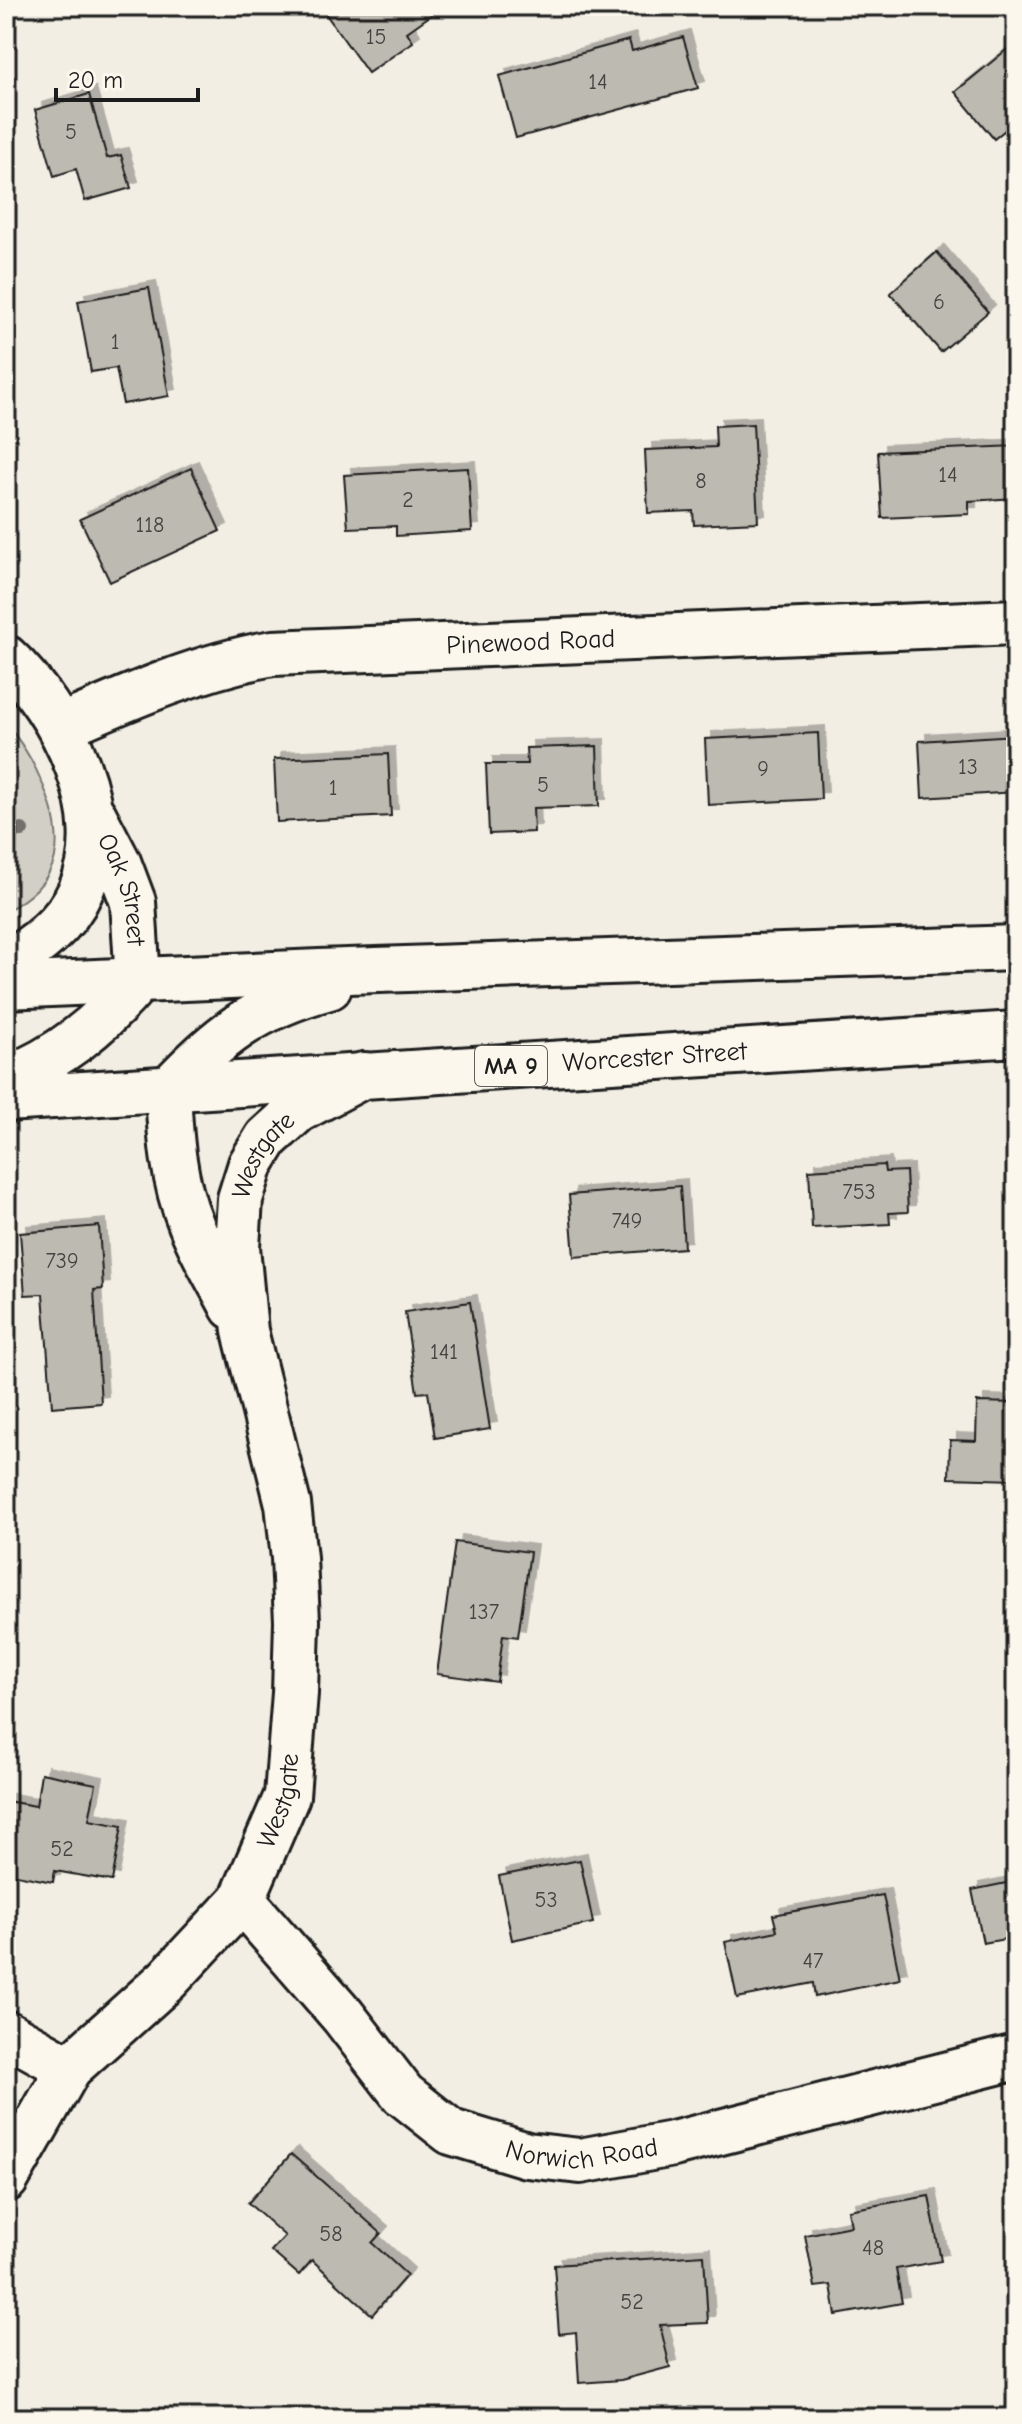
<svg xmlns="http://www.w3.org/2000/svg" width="1022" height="2424" viewBox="0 0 1022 2424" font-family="'Comic Neue',sans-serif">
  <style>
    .green { fill: #d2cfc6; stroke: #777671; stroke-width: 2 }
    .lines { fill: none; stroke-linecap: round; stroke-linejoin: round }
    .stream { stroke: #716f6b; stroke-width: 14 }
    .building { fill: #bdbab1; stroke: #1c1c1c; stroke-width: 2; filter: url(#shadow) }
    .street-casing { stroke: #1c1c1c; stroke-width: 50 }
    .secondary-casing { stroke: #1c1c1c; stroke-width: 50 }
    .highway-casing { stroke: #1c1c1c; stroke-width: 50 }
    .street { stroke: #fbf7ec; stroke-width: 44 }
    .secondary { stroke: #fbf7ec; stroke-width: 44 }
    .highway { stroke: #fbf7ec; stroke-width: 44 }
    .labels { text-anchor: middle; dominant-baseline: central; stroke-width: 8; stroke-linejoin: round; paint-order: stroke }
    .number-label { font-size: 22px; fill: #444441 }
    .shield { fill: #fbf7ec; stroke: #5f5e5a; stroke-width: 2 }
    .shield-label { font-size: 24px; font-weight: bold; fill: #1c1c1c }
    .street-label { font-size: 26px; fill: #1c1c1c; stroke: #fbf7ec }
  </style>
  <defs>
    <filter id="shadow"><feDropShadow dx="7" dy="-7" stdDeviation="0" flood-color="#0004"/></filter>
  </defs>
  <rect width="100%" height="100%" fill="#f2eee4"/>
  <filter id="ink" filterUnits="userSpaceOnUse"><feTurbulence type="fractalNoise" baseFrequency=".0125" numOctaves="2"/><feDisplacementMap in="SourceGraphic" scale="16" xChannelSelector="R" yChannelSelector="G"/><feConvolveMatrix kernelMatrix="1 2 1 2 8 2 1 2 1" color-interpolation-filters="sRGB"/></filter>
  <g filter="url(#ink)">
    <path class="green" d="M 6,724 C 32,753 64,817 55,857 C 49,883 28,899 6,911 Z"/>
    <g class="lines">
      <path class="stream" d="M 6,831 L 22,830"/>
    </g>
    <g class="building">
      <path d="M 320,6 L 444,6 L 407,32 L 413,42 L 368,73 Z"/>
      <path d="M 683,37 L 698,88 L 516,138 L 499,76 L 629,40 L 632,51 Z"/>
      <path d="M 1016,42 L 1016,121 L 994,139 L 955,92 Z"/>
      <path d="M 89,94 L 107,158 L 121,155 L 131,188 L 85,201 L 76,169 L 54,176 L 35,110 Z"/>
      <path d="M 937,252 L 988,312 L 941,352 L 890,293 Z"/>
      <path d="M 149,288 L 169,396 L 123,404 L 116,368 L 91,372 L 78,301 Z"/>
      <path d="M 753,424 L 758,522 L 694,525 L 693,511 L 648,513 L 645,450 L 716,447 L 715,426 Z"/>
      <path d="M 1016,446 L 1016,498 L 969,501 L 969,514 L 882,518 L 878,452 Z"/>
      <path d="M 191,468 L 220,531 L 110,582 L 80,519 Z"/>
      <path d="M 468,468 L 472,531 L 396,536 L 396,526 L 348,528 L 344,475 Z"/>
      <path d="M 818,733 L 821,799 L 708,805 L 705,739 Z"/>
      <path d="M 1016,735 L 1016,792 L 922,798 L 919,741 Z"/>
      <path d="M 597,746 L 599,806 L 533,808 L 534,832 L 489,834 L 486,764 L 527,764 L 526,748 Z"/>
      <path d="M 388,754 L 391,816 L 277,822 L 274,759 Z"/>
      <path d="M 884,1165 L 885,1172 L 906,1171 L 908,1212 L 889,1213 L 890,1224 L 812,1228 L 809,1170 Z"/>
      <path d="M 680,1186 L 684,1248 L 574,1257 L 569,1195 Z"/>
      <path d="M 99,1226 L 103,1289 L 94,1290 L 101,1403 L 52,1407 L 43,1294 L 25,1295 L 20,1233 Z"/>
      <path d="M 470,1302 L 490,1429 L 435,1438 L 428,1392 L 417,1393 L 405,1312 Z"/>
      <path d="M 977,1402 L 1016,1403 L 1016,1480 L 949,1478 L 950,1440 L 976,1441 Z"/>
      <path d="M 455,1542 L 530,1552 L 518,1637 L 503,1635 L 497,1682 L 437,1674 Z"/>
      <path d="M 41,1773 L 96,1784 L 89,1820 L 122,1826 L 112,1881 L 55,1871 L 53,1882 L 6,1873 L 6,1801 L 36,1806 Z"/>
      <path d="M 580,1860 L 593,1923 L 512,1940 L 499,1876 Z"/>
      <path d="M 1016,1881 L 1016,1937 L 983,1943 L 972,1890 Z"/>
      <path d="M 883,1895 L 900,1979 L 815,1997 L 813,1983 L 737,1998 L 725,1942 L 777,1931 L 773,1915 Z"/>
      <path d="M 291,2154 L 381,2233 L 372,2243 L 407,2275 L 372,2315 L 312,2260 L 299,2275 L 271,2251 L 285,2236 L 248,2203 Z"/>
      <path d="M 929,2196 L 941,2261 L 896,2269 L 902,2303 L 836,2315 L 831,2285 L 815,2287 L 805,2235 L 851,2226 L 848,2210 Z"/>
      <path d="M 704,2255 L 708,2323 L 660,2325 L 670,2367 L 621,2380 L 579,2383 L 576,2332 L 559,2334 L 554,2265 Z"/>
    </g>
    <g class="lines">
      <g class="street-casing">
        <g id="street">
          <path id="s1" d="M 60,727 C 129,697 199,666 273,653 L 1016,622"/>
          <path id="s2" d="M 242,1900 L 343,2016 L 403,2094 L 451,2132 L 527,2155 L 580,2161 L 673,2144 L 1016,2057"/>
          <path d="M 6,2033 L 69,2068"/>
        </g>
      </g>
      <g class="secondary-casing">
        <g id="secondary">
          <path d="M 6,658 C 62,710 116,816 80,892 C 65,925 36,946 6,964"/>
          <path id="s3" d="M 94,816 L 118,862 L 133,902 L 138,981"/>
          <path d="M 168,1090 C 170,1135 173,1181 191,1224 C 202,1253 219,1280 233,1307"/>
          <path id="s4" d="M 6,2179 L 69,2068 L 167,1980 L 242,1900 L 287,1796 L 295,1693 L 297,1621 L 294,1558 L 288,1504 L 245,1331 L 237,1247 L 240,1199 L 251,1164 L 267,1138 L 298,1110 L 364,1075"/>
        </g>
      </g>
      <g class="highway-casing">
        <g id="highway">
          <path d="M 6,986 L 319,972 L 1016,948"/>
          <path d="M 6,1079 C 60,1058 100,1025 138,981"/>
          <path d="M 168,1090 C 219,1035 256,1007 329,987"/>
          <path id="s5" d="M 6,1099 L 1016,1034"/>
        </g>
      </g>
      <use href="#street" class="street"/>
      <use href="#secondary" class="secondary"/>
      <use href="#highway" class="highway"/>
    </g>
  </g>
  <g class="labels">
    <g class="number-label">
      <text x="376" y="37">15</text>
      <text x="598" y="82">14</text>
      <text x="71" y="132">5</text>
      <text x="939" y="302">6</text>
      <text x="115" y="342">1</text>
      <text x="948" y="475">14</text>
      <text x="701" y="481">8</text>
      <text x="408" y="500">2</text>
      <text x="150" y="525">118</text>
      <text x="968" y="767">13</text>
      <text x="763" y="769">9</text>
      <text x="543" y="785">5</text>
      <text x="333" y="788">1</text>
      <text x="859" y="1192">753</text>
      <text x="627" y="1221">749</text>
      <text x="62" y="1261">739</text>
      <text x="444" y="1352">141</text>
      <text x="484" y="1612">137</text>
      <text x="62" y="1849">52</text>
      <text x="546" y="1900">53</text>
      <text x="813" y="1961">47</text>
      <text x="331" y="2234">58</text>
      <text x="873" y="2248">48</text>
      <text x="632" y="2302">52</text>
    </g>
    <rect class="shield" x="475" y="1046" width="72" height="40" rx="6"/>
    <g class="shield-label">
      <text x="511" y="1066">MA 9</text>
    </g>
    <g class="street-label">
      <text stroke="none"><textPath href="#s1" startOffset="484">Pinewood Road</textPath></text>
      <text stroke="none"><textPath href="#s3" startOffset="80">Oak Street</textPath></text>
      <text stroke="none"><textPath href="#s5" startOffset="650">Worcester Street</textPath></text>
      <text stroke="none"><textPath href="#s4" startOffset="1136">Westgate</textPath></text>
      <text stroke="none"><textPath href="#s4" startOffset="476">Westgate</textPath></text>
      <text stroke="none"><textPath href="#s2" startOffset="448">Norwich Road</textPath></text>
    </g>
  </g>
  <rect width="1022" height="2424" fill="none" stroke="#fbf7ec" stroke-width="32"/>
  <rect x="16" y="16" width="990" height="2392" fill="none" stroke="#1c1c1c" stroke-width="3" filter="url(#ink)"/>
  <path d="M56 88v12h142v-12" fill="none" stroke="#1c1c1c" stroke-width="4"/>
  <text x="68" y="88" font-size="24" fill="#1c1c1c" stroke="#fbf7ec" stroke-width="6" paint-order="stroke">20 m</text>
</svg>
